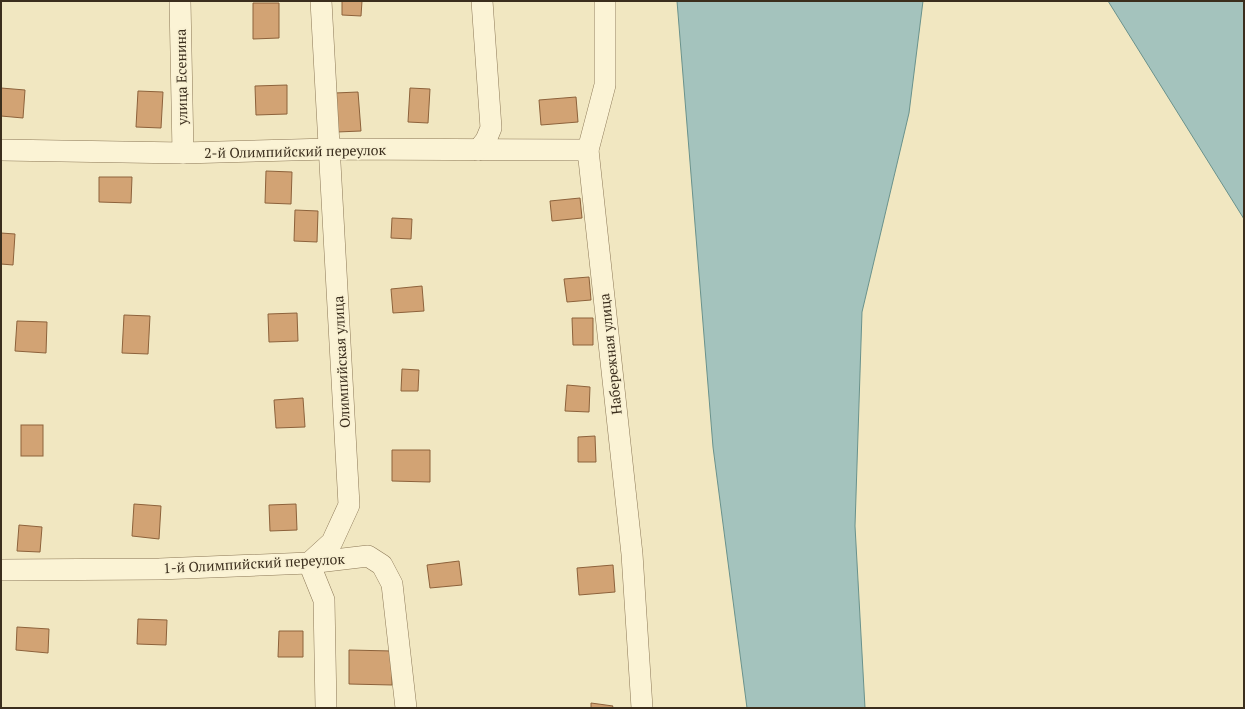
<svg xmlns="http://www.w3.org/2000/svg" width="1245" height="709" viewBox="0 0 1245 709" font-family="'PT Serif',serif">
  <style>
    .water { fill: #a4c3bd; stroke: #6a928c }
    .building { fill: #d2a374; stroke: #8d623b }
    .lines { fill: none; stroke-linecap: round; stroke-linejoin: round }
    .street-casing { stroke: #8c7857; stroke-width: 22 }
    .street { stroke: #fbf3d5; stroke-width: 21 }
    .labels { text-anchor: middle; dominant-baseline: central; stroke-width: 3.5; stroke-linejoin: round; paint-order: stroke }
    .street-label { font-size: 14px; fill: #3b2e1d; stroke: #f8f0d2 }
  </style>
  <rect width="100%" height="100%" fill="#f1e7c1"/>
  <g class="water">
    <path d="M 677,1 L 923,1 L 909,113 L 862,312 L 855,526 L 865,708 L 747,708 L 713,447 Z"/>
    <path d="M 1108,1 L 1244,1 L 1244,219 Z"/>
  </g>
  <g class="building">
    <path d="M 342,1 L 362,1 L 361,16 L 342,15 Z"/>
    <path d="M 253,3 L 279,3 L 279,38 L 253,39 Z"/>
    <path d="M 287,85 L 287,114 L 256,115 L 255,86 Z"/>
    <path d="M 1,88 L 25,90 L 23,118 L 1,116 Z"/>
    <path d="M 410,88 L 430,89 L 428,123 L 408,122 Z"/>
    <path d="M 138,91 L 163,92 L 161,128 L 136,127 Z"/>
    <path d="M 358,92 L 361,131 L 337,132 L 335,93 Z"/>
    <path d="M 576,97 L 578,122 L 541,125 L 539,100 Z"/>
    <path d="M 266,171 L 292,172 L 291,204 L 265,203 Z"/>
    <path d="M 99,177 L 132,177 L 131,203 L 99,202 Z"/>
    <path d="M 580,198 L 582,218 L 552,221 L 550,201 Z"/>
    <path d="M 295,210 L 318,211 L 317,242 L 294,241 Z"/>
    <path d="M 392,218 L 412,219 L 411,239 L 391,238 Z"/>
    <path d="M 1,233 L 15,234 L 13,265 L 1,264 Z"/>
    <path d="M 589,277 L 591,300 L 567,302 L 564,279 Z"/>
    <path d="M 422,286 L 424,311 L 393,313 L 391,289 Z"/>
    <path d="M 297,313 L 298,341 L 269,342 L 268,314 Z"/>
    <path d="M 124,315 L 150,316 L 148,354 L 122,353 Z"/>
    <path d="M 572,318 L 593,318 L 593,345 L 573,345 Z"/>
    <path d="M 17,321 L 47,322 L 46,353 L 15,351 Z"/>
    <path d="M 402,369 L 419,370 L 418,391 L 401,391 Z"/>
    <path d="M 567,385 L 590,387 L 589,412 L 565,411 Z"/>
    <path d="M 303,398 L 305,427 L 276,428 L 274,400 Z"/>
    <rect x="21" y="425" width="22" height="31"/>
    <path d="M 595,436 L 596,462 L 578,462 L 578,437 Z"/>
    <path d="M 392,450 L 430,450 L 430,482 L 392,481 Z"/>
    <path d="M 134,504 L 161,506 L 159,539 L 132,536 Z"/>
    <path d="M 296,504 L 297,530 L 270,531 L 269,505 Z"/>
    <path d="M 19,525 L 42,527 L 40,552 L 17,551 Z"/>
    <path d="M 459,561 L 462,585 L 430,588 L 427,565 Z"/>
    <path d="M 613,565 L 615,592 L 579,595 L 577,568 Z"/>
    <path d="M 138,619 L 167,620 L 166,645 L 137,644 Z"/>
    <path d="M 17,627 L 49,629 L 48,653 L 16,650 Z"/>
    <path d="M 279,631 L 303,631 L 303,657 L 278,657 Z"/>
    <path d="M 349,650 L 392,651 L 392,685 L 349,684 Z"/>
    <path d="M 591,703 L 613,706 L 612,708 L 591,708 Z"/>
  </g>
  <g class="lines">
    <g class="street-casing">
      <g id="street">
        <path d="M 180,1 L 183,153"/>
        <path d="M 321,1 L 349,505 L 332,542 L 309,563 L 324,600 L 326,708"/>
        <path d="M 605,1 L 605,85 L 588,150 L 632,554 L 642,708"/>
        <path d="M 1,150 L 183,153 L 329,149 L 588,150"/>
        <path d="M 478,150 L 486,140 L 491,128 L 482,1"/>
        <path d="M 1,570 L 159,569 L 309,563 L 368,556 L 382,565 L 392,584 L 406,708"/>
      </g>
    </g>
    <use href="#street" class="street"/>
  </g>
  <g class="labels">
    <g class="street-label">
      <text transform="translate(181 77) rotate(-91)">улица Есенина</text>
      <text transform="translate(295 151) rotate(-1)">2-й Олимпийский переулок</text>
      <text transform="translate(610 354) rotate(-96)">Набережная улица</text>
      <text transform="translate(341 362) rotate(-93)">Олимпийская улица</text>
      <text transform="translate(254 563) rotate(-3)">1-й Олимпийский переулок</text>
    </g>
  </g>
  <rect width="1245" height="709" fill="none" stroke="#3b2e1d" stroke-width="4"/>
</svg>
